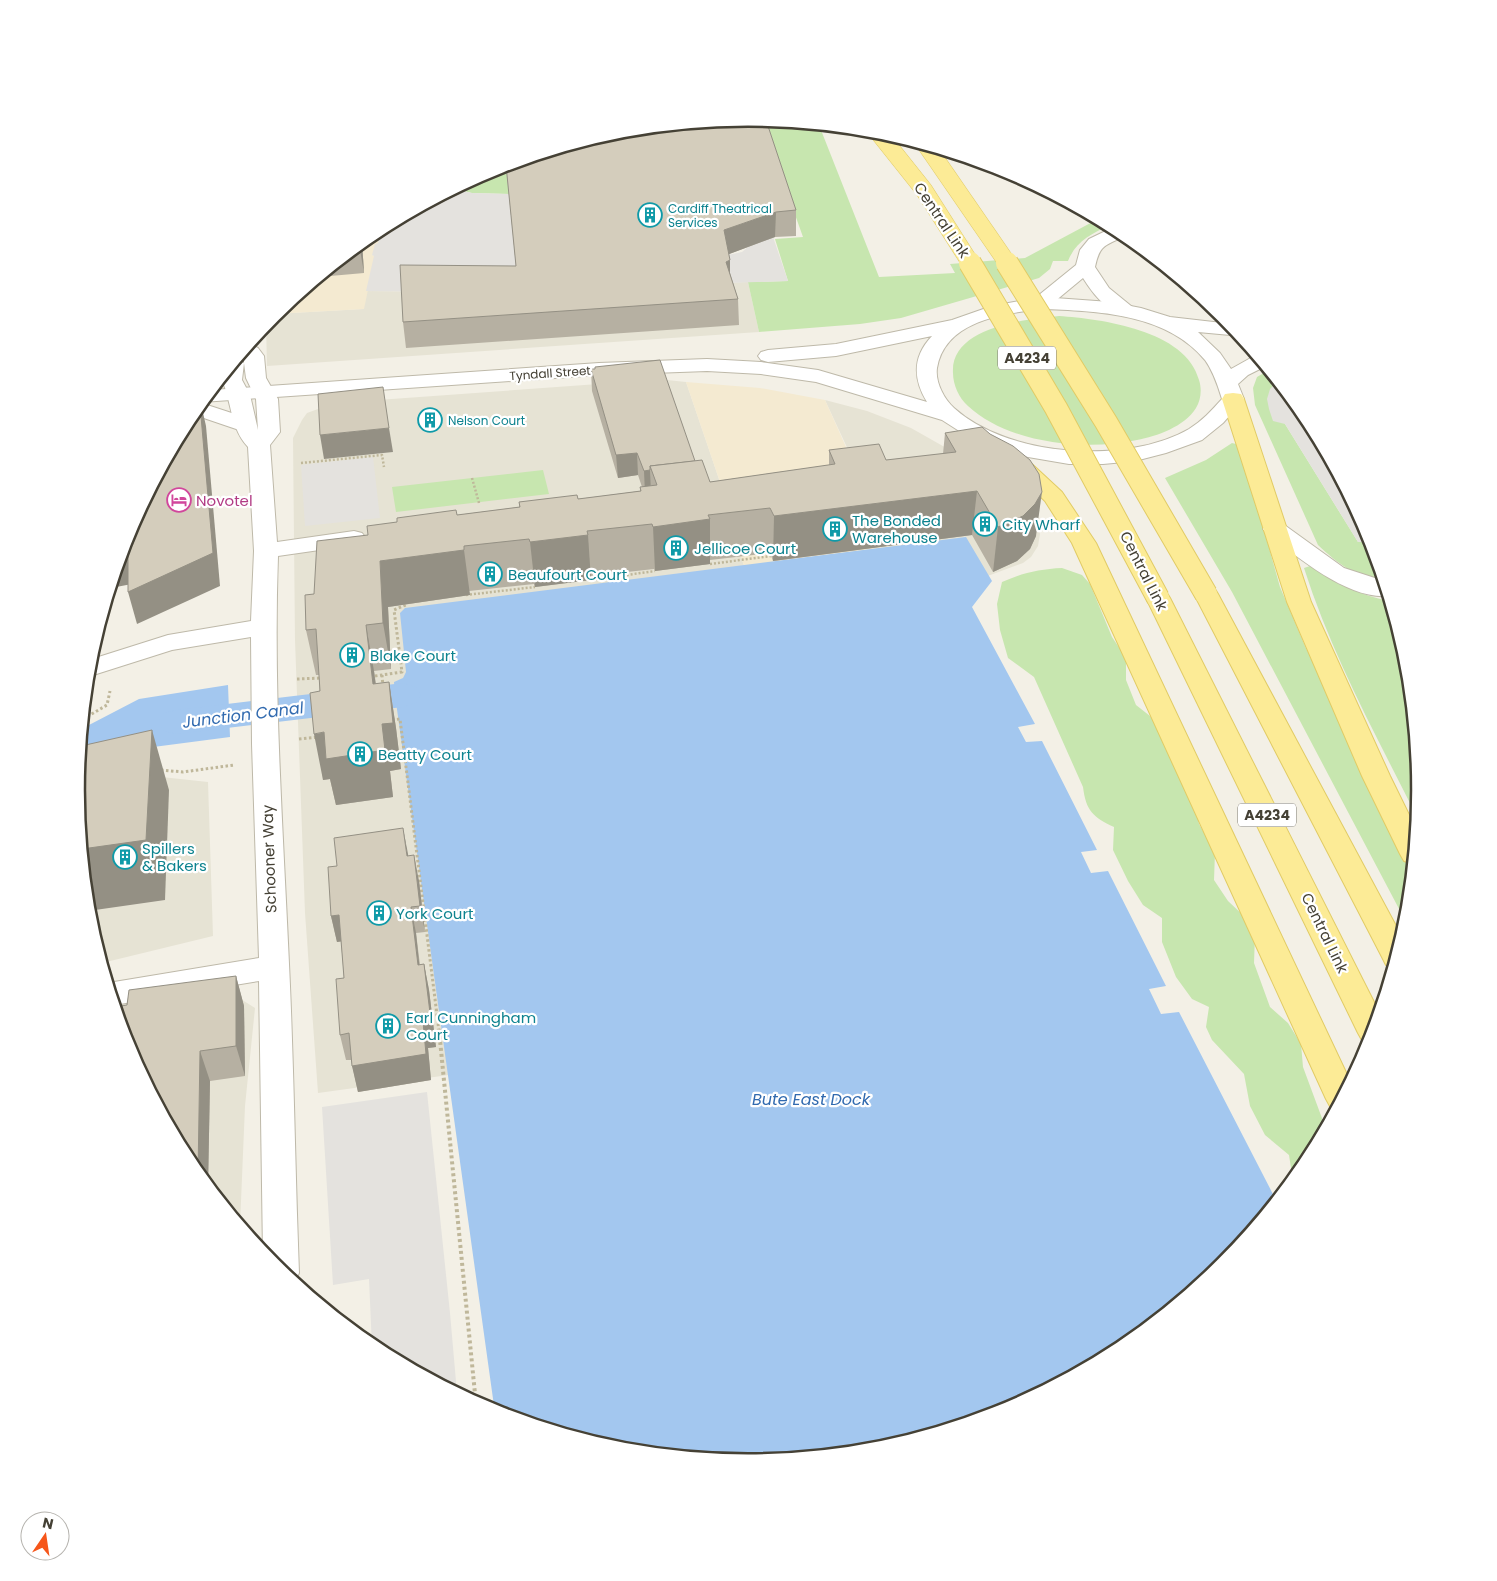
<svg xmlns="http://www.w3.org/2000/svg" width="1497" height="1581" viewBox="0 0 1497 1581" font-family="Poppins,sans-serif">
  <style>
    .residential { fill: #e6e3d4 }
    .commercial { fill: #f4ead1 }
    .green { fill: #c7e6af }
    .parking { fill: #e4e2de }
    .water { fill: #a3c7ef }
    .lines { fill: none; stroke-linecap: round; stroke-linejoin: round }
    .canal { fill: #a3c7ef; fill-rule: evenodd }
    .minor-casing { stroke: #beb9a9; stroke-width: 2 }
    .tertiary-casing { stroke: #beb9a9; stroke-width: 2 }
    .primary-casing { stroke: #e1cb65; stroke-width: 2 }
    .path-far2 { stroke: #bfb79a; stroke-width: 2.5; stroke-dasharray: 2 2; stroke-linecap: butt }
    .path-far1 { stroke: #bfb79a; stroke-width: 3; stroke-dasharray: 2.5 2.5; stroke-linecap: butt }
    .path { stroke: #bfb79a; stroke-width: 4; stroke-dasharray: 3 3; stroke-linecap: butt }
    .minor { fill: #fff; fill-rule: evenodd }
    .tertiary { fill: #fff; fill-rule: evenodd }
    .primary { fill: #fceb96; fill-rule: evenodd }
    .primary-bridge-far1-casing { stroke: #e1cb65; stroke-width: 18; stroke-linecap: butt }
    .primary-bridge-casing { stroke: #e1cb65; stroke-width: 24; stroke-linecap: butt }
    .primary-bridge-far1 { stroke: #fceb96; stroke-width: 17 }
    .primary-bridge { stroke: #fceb96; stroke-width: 22 }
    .wall { fill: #b6b0a2 }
    .shaded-wall { fill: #949084 }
    .building { fill: #d4cdbc; stroke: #949084 }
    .labels { text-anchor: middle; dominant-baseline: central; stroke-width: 4.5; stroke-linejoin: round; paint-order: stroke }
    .far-culture-label { font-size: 12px; fill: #0d838f; stroke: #fff; text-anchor: start }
    .far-street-label { font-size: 12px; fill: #454135; stroke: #fff }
    .shield { fill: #fff; stroke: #7d7a72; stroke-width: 1 }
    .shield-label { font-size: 14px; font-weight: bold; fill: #454135 }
    .street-label { font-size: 15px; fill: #454135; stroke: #fff }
    .hotel-label { font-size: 15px; fill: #b23c85; stroke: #fff; text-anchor: start }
    .culture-label { font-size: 15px; fill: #0d838f; stroke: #fff; text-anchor: start }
    .water-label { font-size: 16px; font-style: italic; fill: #316aaf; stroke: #fff }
    .rim { fill: none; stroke: #454135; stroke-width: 2.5 }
  </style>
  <rect width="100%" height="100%" fill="#f3f0e6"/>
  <g class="residential">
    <path d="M 748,282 L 759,332 L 267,366 L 266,324 L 274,314 L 363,309 L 366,291 L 463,292 Z"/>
    <path d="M 667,380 L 686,382 L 721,485 L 722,508 L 745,568 L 463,1073 L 318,1093 L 305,913 L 295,640 L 293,438 L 302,420 L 307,413 L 329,405 L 350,402 L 640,381 Z"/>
    <path d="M 825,400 L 867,411 L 911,428 L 964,458 L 1037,522 L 1040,534 L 1038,546 L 1031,557 L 1023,563 L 985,577 L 924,544 L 892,480 L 851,456 Z"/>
    <path d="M 78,768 L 208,782 L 213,936 L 102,963 L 89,921 L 76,790 Z"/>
    <path d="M 220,986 L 255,1008 L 245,1106 L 240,1225 L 189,1164 L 127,1047 L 115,1005 Z"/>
  </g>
  <g class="commercial">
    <path d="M 381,228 L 378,244 L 372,255 L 375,256 L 364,309 L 274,314 Z"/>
    <path d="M 686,382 L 760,388 L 825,400 L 850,456 L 885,481 L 920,545 L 745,568 L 722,507 L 721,485 Z"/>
  </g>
  <g class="green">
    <path d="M 783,122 L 819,125 L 879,277 L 955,273 L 950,264 L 1025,258 L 1098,219 L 1110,225 C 1091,234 1076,241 1068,261 L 1053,261 L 1050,269 L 1039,278 L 901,318 L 860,324 L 759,332 L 748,282 L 788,281 L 775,239 L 803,237 L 768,139 L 754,124 Z"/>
    <path d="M 506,165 L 509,194 L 472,193 L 454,189 L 492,169 Z"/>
    <path d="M 1059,316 C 1101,319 1186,330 1199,380 C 1202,389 1201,400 1196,408 C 1184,427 1157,436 1137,440 C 1086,451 1009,444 968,406 C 959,398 953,385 953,373 C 950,327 1026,319 1059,316 Z"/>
    <path d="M 1269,370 L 1278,381 L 1275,383 L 1285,424 L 1358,542 L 1372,541 L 1384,580 C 1358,580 1336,562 1318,545 L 1255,405 L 1253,388 L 1257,377 Z"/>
    <path d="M 1232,443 L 1240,445 L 1280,587 L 1305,646 L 1412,876 L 1407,924 L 1232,592 L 1165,478 L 1206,460 Z"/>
    <path d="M 543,470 L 549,494 L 396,512 L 392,487 Z"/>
    <path d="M 1310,566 C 1335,582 1361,596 1390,601 L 1408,660 L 1409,668 L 1400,669 L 1411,690 L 1421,790 L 1418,819 C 1377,737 1332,656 1304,568 Z"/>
    <path d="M 1062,568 L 1082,575 L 1090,584 L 1112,637 L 1126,658 L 1126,680 L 1136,705 L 1150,716 L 1171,750 L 1195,803 L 1199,824 L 1215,852 L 1214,880 L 1228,901 L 1245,917 L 1255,935 L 1254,963 L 1270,1007 L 1288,1023 L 1301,1044 L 1303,1067 L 1326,1129 L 1307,1164 L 1293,1181 L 1289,1155 L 1265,1135 L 1250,1106 L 1244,1074 L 1212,1040 L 1206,1027 L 1209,1007 L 1192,999 L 1176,977 L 1162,942 L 1162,918 L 1143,905 L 1128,881 L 1113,850 L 1114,827 C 1093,817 1086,811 1083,787 L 1034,677 L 1008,658 L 1000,630 L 997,604 L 1002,582 C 1022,573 1040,569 1062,568 Z"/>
  </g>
  <g class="parking">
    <path d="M 454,189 L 472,193 L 509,194 L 515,254 L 723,256 L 742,252 L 748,247 L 773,237 L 788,281 L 463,292 L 366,291 L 374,256 L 372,255 L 375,244 L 378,243 L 381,228 Z"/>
    <path d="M 1278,381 L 1308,417 L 1372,541 L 1358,542 L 1285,424 L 1273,421 L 1269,409 L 1267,399 L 1270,389 Z"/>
    <path d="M 373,457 L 380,518 L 305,526 L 301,465 Z"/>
    <path d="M 427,1092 L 450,1313 L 457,1393 L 372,1347 L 369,1279 L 333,1285 L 322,1107 Z"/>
  </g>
  <g class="water">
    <path d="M 966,537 L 992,581 L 972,607 L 1035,724 L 1018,727 L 1026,742 L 1042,741 L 1097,850 L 1081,852 L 1091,873 L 1108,871 L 1166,986 L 1149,989 L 1161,1014 L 1179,1012 L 1277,1202 L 1272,1207 L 1260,1209 L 1264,1217 L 1224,1266 L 1122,1350 L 1005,1412 L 879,1450 L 748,1463 L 617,1450 L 495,1413 L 395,695 L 394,682 L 403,678 L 406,672 L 400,613 L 405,608 Z"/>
    <path d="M 228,685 L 230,737 L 115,752 L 81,747 L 83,726 L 89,725 L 139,699 Z"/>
  </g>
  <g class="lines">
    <path class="canal" d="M 403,683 L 416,687 L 421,695 L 416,703 L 403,707 L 177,734 L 164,731 L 158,722 L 164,713 L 177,710 Z"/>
    <g class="minor-casing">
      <g id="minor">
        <path d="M 1114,227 L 1127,235 C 1106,246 1100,243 1095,267 L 1109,288 L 1136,310 L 1133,314 C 1112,319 1093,294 1083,278 L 1048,307 L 1041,309 L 1034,307 L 1031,303 L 1034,299 L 1076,265 L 1080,250 L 1089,239 Z"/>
        <path d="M 250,344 L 258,348 L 264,356 L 266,378 L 278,399 L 280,432 L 270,445 L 277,542 L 354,531 L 362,533 L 366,538 L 362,543 L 354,545 L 278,556 C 273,692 283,828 289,964 C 294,1067 295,1170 299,1273 L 294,1283 L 273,1266 L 263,1254 L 259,981 L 114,1005 L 108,983 L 259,958 L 252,744 L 251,637 L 172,650 L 87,677 L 89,660 L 168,635 L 251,621 L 254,551 L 248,447 C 230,428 232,402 222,380 L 238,358 L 244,363 L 244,356 L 241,355 ZM 244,363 L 246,378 L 256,399 L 258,430 L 250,395 L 242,380 Z"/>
        <path d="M 1275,522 L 1283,524 L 1344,568 L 1384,581 L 1389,596 C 1348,600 1298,557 1267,534 L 1263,529 L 1267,524 Z"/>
      </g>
    </g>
    <g class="tertiary-casing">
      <g id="tertiary">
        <path d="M 1041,297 L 1110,302 L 1141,308 L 1170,317 L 1231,324 L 1241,336 L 1198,332 L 1220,353 L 1231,369 L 1256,355 L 1266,366 L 1248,375 L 1238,384 L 1244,399 L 1223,423 L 1202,440 L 1166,453 L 1135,461 L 1103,464 L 1069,464 L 1028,457 L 996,449 L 967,436 L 942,420 L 816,382 L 761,374 L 707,371 L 599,375 L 202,402 L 212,390 L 599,363 L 707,359 L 761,362 L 818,370 L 927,402 C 913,379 912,357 932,336 L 836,356 L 768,362 L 761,360 L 758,356 L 761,352 L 768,350 L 836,344 L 952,320 L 992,306 ZM 1041,309 C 1097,311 1166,313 1205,360 C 1213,371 1218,386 1222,399 C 1212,410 1202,421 1189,429 C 1127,465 1008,457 954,408 C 944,399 935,382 937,368 C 945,321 1002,314 1041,309 Z"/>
        <path d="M 201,403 L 253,420 L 256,425 L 253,430 L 245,432 L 192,414 Z"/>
      </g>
    </g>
    <g class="primary-casing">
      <g id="primary">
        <path d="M 1233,393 L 1241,394 L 1244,399 L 1311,602 L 1390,776 L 1417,831 L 1413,864 L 1404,861 L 1400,854 L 1362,776 L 1287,602 L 1222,399 L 1225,394 Z"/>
        <path d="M 1013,452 L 1021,454 L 1062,492 L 1096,543 L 1351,1083 L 1336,1110 L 1331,1108 L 1326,1099 L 1072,543 L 1045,501 L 1002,459 L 1005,454 Z"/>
        <path d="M 1206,587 L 1215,589 L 1218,594 L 1403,939 L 1394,967 L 1386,965 L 1382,957 L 1194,594 L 1197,589 Z"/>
        <path d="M 1158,591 L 1167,593 L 1170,598 L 1380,1014 L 1371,1044 L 1363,1042 L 1358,1033 L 1146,598 L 1149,593 Z"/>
      </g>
    </g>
    <g class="path-far2">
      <path d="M 301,463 L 382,455 L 384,467"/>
      <path d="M 472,478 L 479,503"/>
      <path d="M 710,564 L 771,556"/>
      <path d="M 591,580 L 655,571"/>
      <path d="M 466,595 L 535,587"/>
    </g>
    <g class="path-far1">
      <path d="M 382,675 L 383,687"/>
      <path d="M 375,676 L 402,672 L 394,610 L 408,604"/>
      <path d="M 297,679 L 322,678"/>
      <path d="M 83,719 L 107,705 L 110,691"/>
      <path d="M 392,720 L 400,719 L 439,1031"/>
      <path d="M 299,739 L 318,737"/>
      <path d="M 161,770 L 183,772 L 234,765"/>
    </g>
    <path class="path" d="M 439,1030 L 476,1404"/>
    <use href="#minor" class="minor"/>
    <use href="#tertiary" class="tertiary"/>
    <use href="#primary" class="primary"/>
    <g class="primary-bridge-far1-casing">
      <g id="primary-bridge-far1">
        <path d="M 877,131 L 924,190 L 971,264"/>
        <path d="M 926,145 L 1008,264"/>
      </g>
    </g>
    <g class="primary-bridge-casing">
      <g id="primary-bridge">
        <path d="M 970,263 L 1056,408 L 1158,598"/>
        <path d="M 1007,263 L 1106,422 L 1206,594"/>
      </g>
    </g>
    <use href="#primary-bridge-far1" class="primary-bridge-far1"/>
    <use href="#primary-bridge" class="primary-bridge"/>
  </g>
  <g class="wall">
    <path d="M 506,165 L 796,210 L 796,236 L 775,237 L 729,254 L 730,273 L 738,299 L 739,325 L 406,348 L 403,322 L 516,266 Z"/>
    <path d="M 362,242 L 364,273 L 319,277 Z"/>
    <path d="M 591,369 L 695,461 L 710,482 L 829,465 L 829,450 L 886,460 L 943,454 L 945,433 L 1036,536 L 1030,549 L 1017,561 L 993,572 L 972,535 L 773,561 L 770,553 L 710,560 L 710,564 L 655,571 L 654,569 L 591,576 L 591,580 L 535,587 L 534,584 L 469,591 L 470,595 L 388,607 L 391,669 L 374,671 L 376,684 L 389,682 L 396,728 L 401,769 L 390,771 L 393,797 L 336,805 L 330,779 L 323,780 L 319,675 L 316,675 L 306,630 L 314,594 L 368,535 L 457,515 L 519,507 L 519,502 L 578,499 L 640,491 L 640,487 L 642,487 L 638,475 L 618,478 L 592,391 Z"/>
    <path d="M 408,856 L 419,881 L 425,932 L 416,933 L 420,965 L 424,964 L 429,990 L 436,1047 L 428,1048 L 431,1080 L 358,1092 L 351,1060 L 346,1060 L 340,1035 L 344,978 L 341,941 L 337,942 L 331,916 Z"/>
    <path d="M 236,976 L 244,1006 L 245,1076 L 210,1081 L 208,1187 L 189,1164 L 127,1005 Z"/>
  </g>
  <g class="shaded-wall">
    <path d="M 776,212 L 775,237 L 724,256 L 724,230 Z"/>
    <path d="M 362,242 L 364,273 L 359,244 Z"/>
    <path d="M 730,260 L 730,286 L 726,262 Z"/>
    <path d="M 201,404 L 206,426 L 220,586 L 137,624 L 128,592 Z"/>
    <path d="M 389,428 L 393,452 L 324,459 L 320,435 Z"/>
    <path d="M 637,453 L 638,475 L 618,478 L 616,455 Z"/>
    <path d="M 650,470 L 651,493 L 645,494 L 644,471 Z"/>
    <path d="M 977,491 L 972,535 L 773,561 L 774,516 Z"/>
    <path d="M 1042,492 L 1036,536 L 1030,549 L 1017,561 L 993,572 L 998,527 Z"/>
    <path d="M 710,519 L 710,564 L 655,571 L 653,527 Z"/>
    <path d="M 588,535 L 591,580 L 535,587 L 530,542 Z"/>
    <path d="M 464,550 L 470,595 L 388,607 L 391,669 L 383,623 L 380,561 Z"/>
    <path d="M 128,551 L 137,583 L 111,588 L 122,552 Z"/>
    <path d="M 366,625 L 374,671 L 381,730 L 373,684 Z"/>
    <path d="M 389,682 L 396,728 L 401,769 L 390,771 L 393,797 L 336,805 L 330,779 L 323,780 L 314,734 L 382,724 Z"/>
    <path d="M 152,730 L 169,790 L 165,900 L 88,911 L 82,849 Z"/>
    <path d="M 403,828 L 408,854 L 411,882 L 407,856 Z"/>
    <path d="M 414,855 L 419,881 L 425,932 L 420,906 Z"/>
    <path d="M 411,907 L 416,933 L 422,991 L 418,965 Z"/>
    <path d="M 339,915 L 345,941 L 337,942 L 331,916 Z"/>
    <path d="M 424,964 L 429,990 L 436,1047 L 428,1048 L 431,1080 L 358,1092 L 352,1066 L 423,1022 Z"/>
    <path d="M 236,976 L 244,1006 L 245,1076 L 236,1046 Z"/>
    <path d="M 200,1051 L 210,1081 L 208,1187 L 198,1174 Z"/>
  </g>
  <g class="building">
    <path d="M 760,119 L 766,120 L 796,210 L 776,212 L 724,230 L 730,260 L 726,262 L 738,299 L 403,322 L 400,265 L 516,266 L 506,165 L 618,131 L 704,123 Z"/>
    <path d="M 660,360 L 695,461 L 650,466 L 650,470 L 644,471 L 637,453 L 616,455 L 591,369 L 595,369 L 595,367 Z"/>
    <path d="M 383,387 L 389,428 L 320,435 L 318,394 Z"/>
    <path d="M 200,405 L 213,553 L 128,592 L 128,551 L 122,552 L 128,533 L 190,417 Z"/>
    <path d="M 982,427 L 990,434 L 1013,446 L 1030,460 L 1039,474 L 1042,492 L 1035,504 L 1023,516 L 998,527 L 977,491 L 774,516 L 770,508 L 708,515 L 710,519 L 653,527 L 652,524 L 587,531 L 588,535 L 530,542 L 529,539 L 464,546 L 464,550 L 380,561 L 383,623 L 366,625 L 373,684 L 389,682 L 393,723 L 382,724 L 385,750 L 326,759 L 324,732 L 314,734 L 310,693 L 320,691 L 316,629 L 306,630 L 305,595 L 314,594 L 317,541 L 368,535 L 367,526 L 397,522 L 397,518 L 456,510 L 457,515 L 520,507 L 519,502 L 577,495 L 578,499 L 641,491 L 640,487 L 657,485 L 650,466 L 702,460 L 710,482 L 835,464 L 829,450 L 879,444 L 886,460 L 956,452 L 945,433 Z"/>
    <path d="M 152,730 L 146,840 L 82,849 L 76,790 L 81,746 Z"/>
    <path d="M 403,828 L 407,856 L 414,855 L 420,906 L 411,907 L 418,965 L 424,964 L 431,1021 L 423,1022 L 426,1054 L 352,1066 L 349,1033 L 340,1035 L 336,979 L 344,978 L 339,915 L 331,916 L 328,867 L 337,866 L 334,838 Z"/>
    <path d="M 236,976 L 236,1046 L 200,1051 L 198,1174 L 189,1164 L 127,1047 L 115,1007 L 127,1005 L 129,990 Z"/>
  </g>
  <defs>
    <g id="building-ring" transform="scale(1.25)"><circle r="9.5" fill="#fff" stroke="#0f9aa8" stroke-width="1.5"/><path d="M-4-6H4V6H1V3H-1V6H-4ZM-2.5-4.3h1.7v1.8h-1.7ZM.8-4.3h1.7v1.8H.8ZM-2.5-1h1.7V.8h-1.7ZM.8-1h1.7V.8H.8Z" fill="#0f9aa8"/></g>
    <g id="hotel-ring" transform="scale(1.25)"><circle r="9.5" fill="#fff" stroke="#d1479c" stroke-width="1.5"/><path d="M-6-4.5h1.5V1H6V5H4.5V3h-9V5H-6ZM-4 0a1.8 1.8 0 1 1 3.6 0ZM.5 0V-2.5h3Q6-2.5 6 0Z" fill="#d1479c"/></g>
  </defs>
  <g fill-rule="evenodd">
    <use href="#building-ring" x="650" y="215"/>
    <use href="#building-ring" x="430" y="420"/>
    <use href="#hotel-ring" x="179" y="500"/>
    <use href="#building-ring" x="985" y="524"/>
    <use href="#building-ring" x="835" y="529"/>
    <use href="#building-ring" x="676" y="548"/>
    <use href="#building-ring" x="490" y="574"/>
    <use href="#building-ring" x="352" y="655"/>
    <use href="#building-ring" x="360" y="754"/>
    <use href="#building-ring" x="125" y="857"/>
    <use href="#building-ring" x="379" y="913"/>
    <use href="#building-ring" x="388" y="1026"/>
  </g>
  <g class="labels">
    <g class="far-culture-label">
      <text x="668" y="208">Cardiff Theatrical<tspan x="668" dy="14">Services</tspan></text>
      <text x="448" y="420">Nelson Court</text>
    </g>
    <g class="far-street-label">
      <text transform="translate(550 373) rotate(-4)">Tyndall Street</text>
    </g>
    <g class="shield">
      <rect x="998" y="346.5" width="58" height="23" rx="4"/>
      <rect x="1238" y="803.5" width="58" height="23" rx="4"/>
    </g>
    <g class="shield-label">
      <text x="1027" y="358">A4234</text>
      <text x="1267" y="815">A4234</text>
    </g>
    <g class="street-label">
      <text transform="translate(942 220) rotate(56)">Central Link</text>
      <text transform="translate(1144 571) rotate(63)">Central Link</text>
      <text transform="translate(269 859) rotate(-92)">Schooner Way</text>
      <text transform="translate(1325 933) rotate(64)">Central Link</text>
    </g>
    <g class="hotel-label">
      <text x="196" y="500">Novotel</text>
    </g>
    <g class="culture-label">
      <text x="852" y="520">The Bonded<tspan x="852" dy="17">Warehouse</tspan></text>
      <text x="1002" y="524">City Wharf</text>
      <text x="694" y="548">Jellicoe Court</text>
      <text x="508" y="574">Beaufourt Court</text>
      <text x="370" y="655">Blake Court</text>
      <text x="378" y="754">Beatty Court</text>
      <text x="142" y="848">Spillers<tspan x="142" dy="17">&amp; Bakers</tspan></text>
      <text x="396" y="913">York Court</text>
      <text x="406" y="1017">Earl Cunningham<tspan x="406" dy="17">Court</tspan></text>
    </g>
    <g class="water-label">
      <text transform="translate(243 715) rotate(-7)">Junction Canal</text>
      <text x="811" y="1099">Bute East Dock</text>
    </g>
  </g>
  <path d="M0 0H1497V1581H0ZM85 790a663 663 0 1 1 1326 0a663 663 0 1 1-1326 0Z" fill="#fff" fill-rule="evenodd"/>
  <path class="rim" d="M85 790a663 663 0 1 1 1326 0a663 663 0 1 1-1326 0Z"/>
  <g transform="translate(45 1536) rotate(13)"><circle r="24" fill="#ffffff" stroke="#b5b3ae"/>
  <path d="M0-4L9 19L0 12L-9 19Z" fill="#f6561a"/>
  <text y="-8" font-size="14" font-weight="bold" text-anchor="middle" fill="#454135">N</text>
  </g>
</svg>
